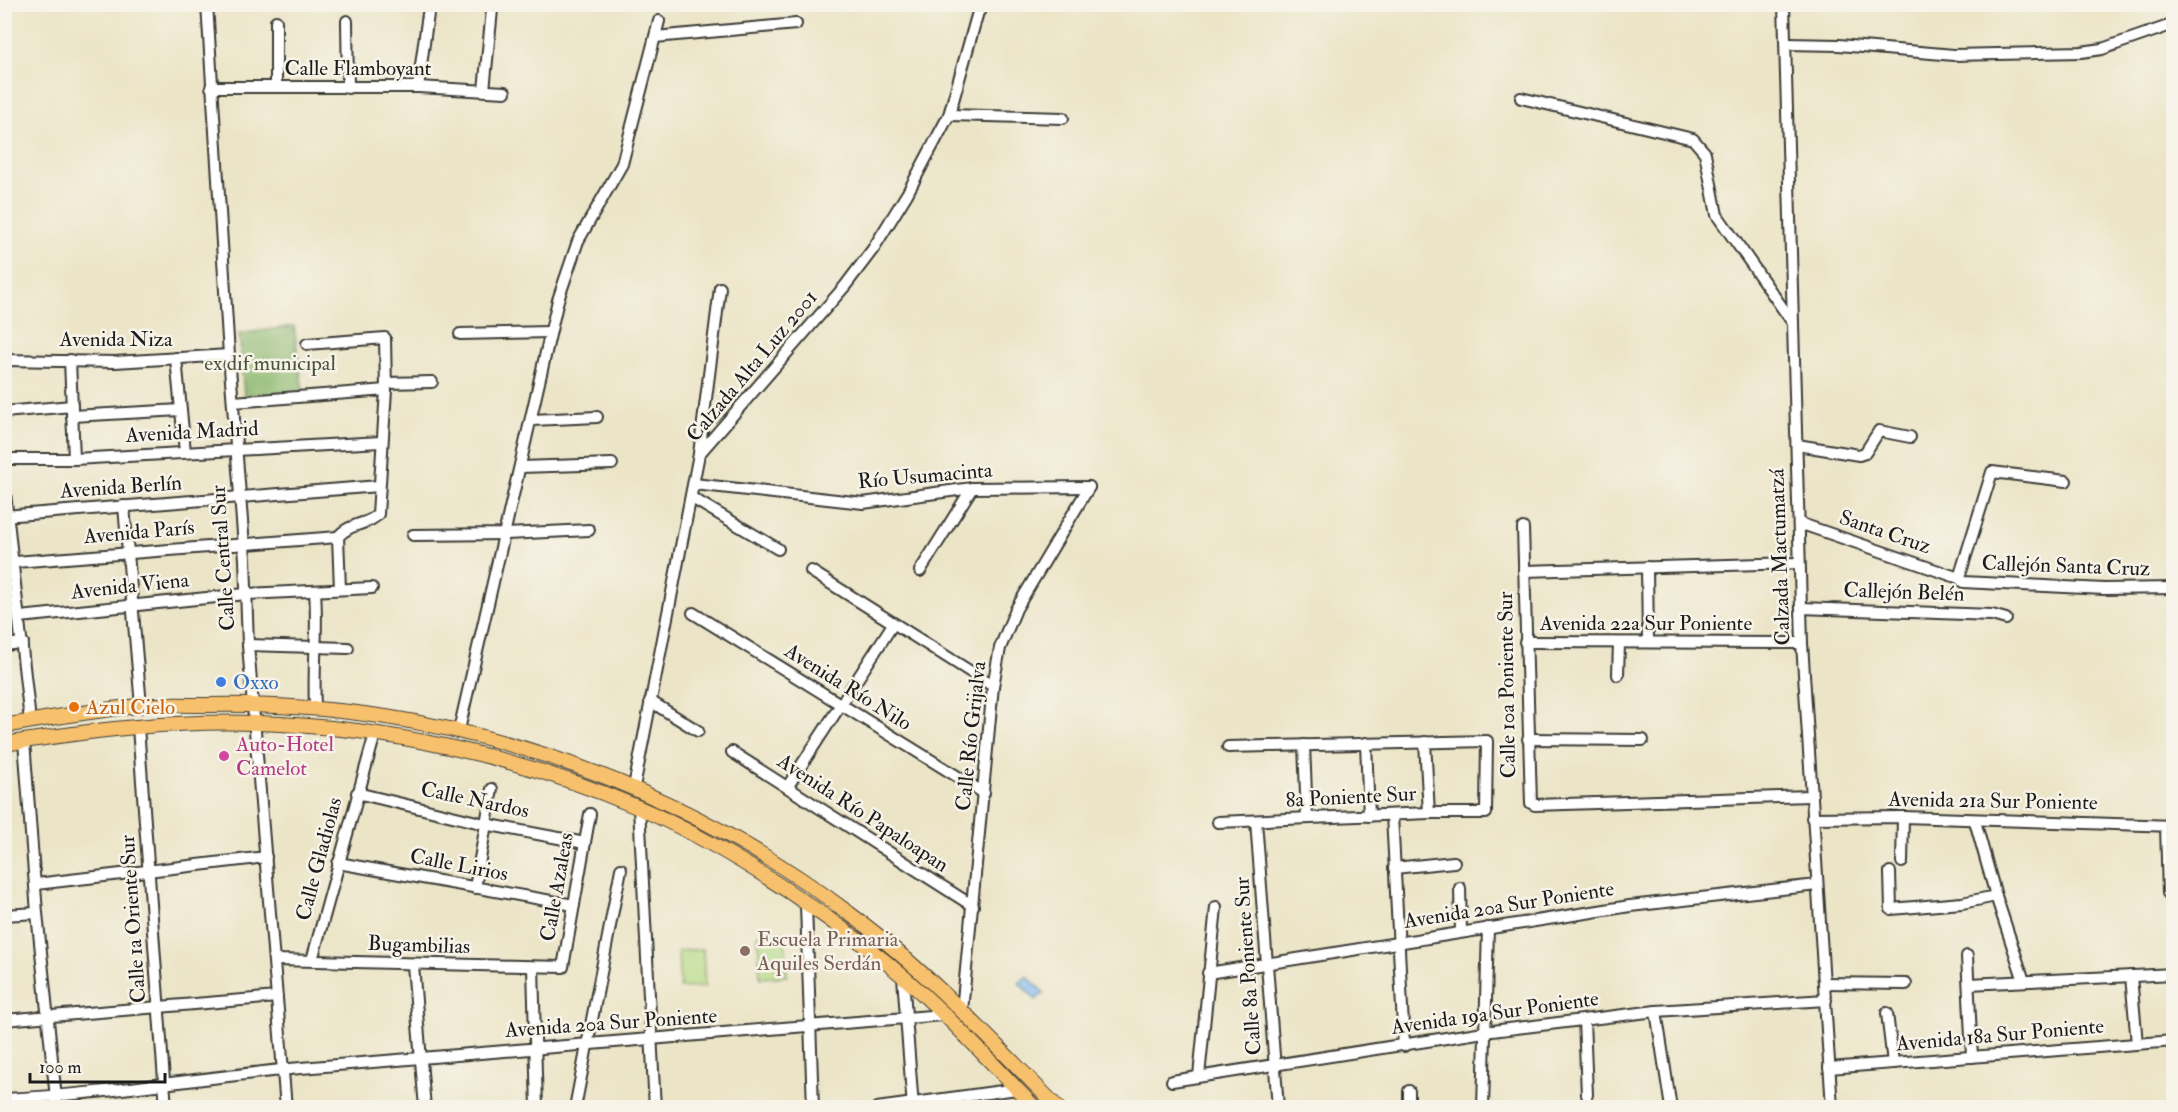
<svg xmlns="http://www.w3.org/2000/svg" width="2178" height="1112" viewBox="0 0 2178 1112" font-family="'IM FELL Double Pica',serif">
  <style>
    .green { fill: #b3d983; stroke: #687a50; stroke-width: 1.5 }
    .forest { fill: #8eb971; stroke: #556a46; stroke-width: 1.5 }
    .water { fill: #7bb7ed; stroke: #4c6a84; stroke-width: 1.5 }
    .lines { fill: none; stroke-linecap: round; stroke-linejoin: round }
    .minor-casing { stroke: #3b3a36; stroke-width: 14 }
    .major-casing { stroke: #3b3a36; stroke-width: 16 }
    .minor { stroke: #fff; stroke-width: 10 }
    .major { stroke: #f7c06c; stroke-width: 14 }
    .shop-dot { fill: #3f7fe0; stroke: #f7f3e8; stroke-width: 2 }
    .food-dot { fill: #e8710a; stroke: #f7f3e8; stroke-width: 2 }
    .hotel-dot { fill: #d1479c; stroke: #f7f3e8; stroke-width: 2 }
    .education-dot { fill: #8d6e63; stroke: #f7f3e8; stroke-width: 2 }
    .labels { text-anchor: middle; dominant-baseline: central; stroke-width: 5; stroke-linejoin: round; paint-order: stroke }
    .street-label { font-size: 21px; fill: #1c1c1c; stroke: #f7f3e8 }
    .park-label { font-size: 21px; fill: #49553b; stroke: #f7f3e8 }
    .shop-label { font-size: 21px; fill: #366cbe; stroke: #f7f3e8; text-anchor: start }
    .food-label { font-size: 21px; fill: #c56008; stroke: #f7f3e8; text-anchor: start }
    .hotel-label { font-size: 21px; fill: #b23c85; stroke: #f7f3e8; text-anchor: start }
    .education-label { font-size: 21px; fill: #785e54; stroke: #f7f3e8; text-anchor: start }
  </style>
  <rect width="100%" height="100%" fill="#f7f3e8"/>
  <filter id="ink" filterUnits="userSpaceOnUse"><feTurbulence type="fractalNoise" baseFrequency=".0167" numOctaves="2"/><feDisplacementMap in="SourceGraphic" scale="12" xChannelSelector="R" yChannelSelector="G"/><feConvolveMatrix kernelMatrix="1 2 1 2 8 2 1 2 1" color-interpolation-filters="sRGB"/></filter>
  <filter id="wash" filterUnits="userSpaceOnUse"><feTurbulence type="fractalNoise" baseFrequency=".008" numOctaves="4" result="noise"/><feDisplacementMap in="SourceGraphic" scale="24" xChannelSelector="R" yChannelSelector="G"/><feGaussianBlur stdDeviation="1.35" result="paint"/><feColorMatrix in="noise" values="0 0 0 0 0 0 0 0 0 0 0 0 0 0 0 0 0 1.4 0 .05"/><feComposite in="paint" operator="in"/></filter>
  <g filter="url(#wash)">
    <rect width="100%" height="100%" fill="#ebe4c6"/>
    <g class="green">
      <path d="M 785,932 L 787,976 L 760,978 L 758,934 Z"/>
      <path d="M 703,949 L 705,987 L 680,988 L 678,951 Z"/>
    </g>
    <path class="forest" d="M 294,326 L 303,392 L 244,395 L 239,334 Z"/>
    <path class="water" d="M 1027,976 L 1044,993 L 1036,1000 L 1019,983 Z"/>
  </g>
  <g filter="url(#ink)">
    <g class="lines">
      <g class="minor-casing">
        <g id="minor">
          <path d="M 207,4 L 229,355 L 245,559 L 248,645 L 286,1108"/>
          <path d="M 1784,4 L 1802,643 L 1832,1108"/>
          <path d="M 276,21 L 276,87"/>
          <path d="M 347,21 L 348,88"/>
          <path d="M 655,37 L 796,24"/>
          <path d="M 1786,44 L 1839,45 L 1954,55 L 2081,52 L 2102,49 L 2174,24"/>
          <path d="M 211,87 L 418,87 L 505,92"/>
          <path d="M 418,87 L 428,14"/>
          <path d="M 484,90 L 492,10"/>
          <path d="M 1521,98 L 1693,139 L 1705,153 L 1717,215 L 1793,323"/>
          <path d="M 949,115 L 1063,118"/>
          <path d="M 460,334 L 550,332"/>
          <path d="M 307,344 L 385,338 L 386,390 L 378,514 C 370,525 350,522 338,537"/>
          <path d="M 176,358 L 185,452"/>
          <path d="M 4,360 L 115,362 L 229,355"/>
          <path d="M 70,360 L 74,459"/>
          <path d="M 386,383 L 432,382"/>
          <path d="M 233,402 L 386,390"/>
          <path d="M 4,412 L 72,406"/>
          <path d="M 72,416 L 181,410"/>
          <path d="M 532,420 L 597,417"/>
          <path d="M 1797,445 L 1859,455 L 1865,453 L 1879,431 L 1910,437"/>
          <path d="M 699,454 L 720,288"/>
          <path d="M 4,459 L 74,459 L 381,442"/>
          <path d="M 521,467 L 612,464"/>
          <path d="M 4,484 L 30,721"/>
          <path d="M 694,484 L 863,503 L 972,488 L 1089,487"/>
          <path d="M 692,498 L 778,549"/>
          <path d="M 124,506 L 141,706"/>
          <path d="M 4,516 L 379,486"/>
          <path d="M 1799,523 L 1959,578 L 1963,582 L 2104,589 L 2174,588"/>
          <path d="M 1523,528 L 1531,803 L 1535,805 L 1810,796"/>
          <path d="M 413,535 L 506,534 L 589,530"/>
          <path d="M 338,537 L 340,589"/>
          <path d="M 15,562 L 338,537"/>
          <path d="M 1647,567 L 1648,642"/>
          <path d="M 811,571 L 993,686"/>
          <path d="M 920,571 L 972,488"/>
          <path d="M 1524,571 L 1799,563"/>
          <path d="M 1959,578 L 1992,472 L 2066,481"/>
          <path d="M 1801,608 L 1992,615 L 2006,619"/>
          <path d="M 693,613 L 984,793"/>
          <path d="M 20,617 L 246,594 L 372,588"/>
          <path d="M 1525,642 L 1802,643"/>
          <path d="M 4,645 L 23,643"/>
          <path d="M 248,645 L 348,648"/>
          <path d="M 1618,675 L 1619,643"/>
          <path d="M 650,701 L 698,731"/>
          <path d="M 315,707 C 313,666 318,631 315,591"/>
          <path d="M 138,727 L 166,1108"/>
          <path d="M 459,730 L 558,300 L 578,241 L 622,164 L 659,21"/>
          <path d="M 1528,739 L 1643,740"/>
          <path d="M 24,741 L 37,913 L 57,1108"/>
          <path d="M 1425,742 L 1429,813"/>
          <path d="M 1366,743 L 1369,816"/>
          <path d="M 1304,745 L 1307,818"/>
          <path d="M 732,752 L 973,906"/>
          <path d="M 788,786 L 893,624"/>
          <path d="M 634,787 L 699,454 L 845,286 L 873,249 L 907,194 L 949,115 L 978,12 L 986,4"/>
          <path d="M 357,793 L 485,824 L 585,843"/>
          <path d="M 639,808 L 655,1108"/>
          <path d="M 1392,815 L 1404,1046"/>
          <path d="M 1812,818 L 1903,817 L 2174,826"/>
          <path d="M 1256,821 L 1278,1108"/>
          <path d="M 1975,821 L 1996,896 L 2024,981"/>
          <path d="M 1218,822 L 1429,813 L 1486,813 L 1487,741 L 1228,747"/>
          <path d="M 2166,826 L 2168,893"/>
          <path d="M 1902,862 L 1903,817"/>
          <path d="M 338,863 L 574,905"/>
          <path d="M 1394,868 L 1454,862"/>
          <path d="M 1890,872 L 1891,909 L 1962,903 L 1996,896"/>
          <path d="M 36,884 L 266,857"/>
          <path d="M 475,888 L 492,789"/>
          <path d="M 1460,888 L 1461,932"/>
          <path d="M 806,905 L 813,1108"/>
          <path d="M 4,915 L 37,913"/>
          <path d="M 1967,956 L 1972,1057"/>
          <path d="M 275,960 L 563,967 L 590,814"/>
          <path d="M 312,960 L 375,734"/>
          <path d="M 413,965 L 425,1108"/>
          <path d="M 533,967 L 537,1108"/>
          <path d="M 1208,973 L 1630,906 L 1817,885"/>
          <path d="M 2131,976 L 2137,1044"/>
          <path d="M 903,977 L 913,1108"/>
          <path d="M 1824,983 L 1906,984"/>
          <path d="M 1969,984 L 2174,974"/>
          <path d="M 962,1011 L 993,686 L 1000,648 L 1016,609 L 1089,487"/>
          <path d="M 1656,1011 L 1671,1108"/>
          <path d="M 1887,1013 L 1893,1063"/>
          <path d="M 4,1020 L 277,997"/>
          <path d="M 1584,1020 L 1587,1095"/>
          <path d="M 1829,1068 L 2174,1041"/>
          <path d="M 1199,1076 L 1216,907"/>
          <path d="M 1172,1081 L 1484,1032 L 1656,1011 L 1826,1000"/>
          <path d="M 4,1099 C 104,1095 202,1077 301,1068 C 515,1049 729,1033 943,1015"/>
          <path d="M 575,1108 L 621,869"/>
          <path d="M 877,1108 L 1017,1089"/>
          <path d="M 1409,1108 L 1409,1091"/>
          <path d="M 1483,1108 L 1488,928"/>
        </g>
      </g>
      <g class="major-casing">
        <g id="major">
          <path d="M 4,726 C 49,718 94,710 139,706 C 163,704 187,705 210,705 C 441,701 665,775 850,914 C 926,970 991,1040 1058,1108"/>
          <path d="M 4,744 C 88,731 173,720 257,723 C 386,727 518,756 637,807 C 716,841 800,896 868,948 C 929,994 982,1053 1035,1108"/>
        </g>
      </g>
      <use href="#minor" class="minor"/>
      <use href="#major" class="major"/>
    </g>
  </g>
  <circle class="shop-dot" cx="221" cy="682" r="6"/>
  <circle class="food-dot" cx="74" cy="707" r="6"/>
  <circle class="hotel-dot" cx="224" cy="756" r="6"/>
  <circle class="education-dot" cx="745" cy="951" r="6"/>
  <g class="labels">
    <g class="street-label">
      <text x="358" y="68">Calle Flamboyant</text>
      <text x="116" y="339">Avenida Niza</text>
      <text transform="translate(752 366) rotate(-50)">Calzada Alta Luz 2001</text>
      <text transform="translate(192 432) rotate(-3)">Avenida Madrid</text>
      <text transform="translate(925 476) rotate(-5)">Río Usumacinta</text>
      <text transform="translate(121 487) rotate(-4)">Avenida Berlín</text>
      <text transform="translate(139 532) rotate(-5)">Avenida París</text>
      <text transform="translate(1885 532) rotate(19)">Santa Cruz</text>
      <text transform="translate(1780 557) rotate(-92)">Calzada Mactumatzá</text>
      <text transform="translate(223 558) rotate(-94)">Calle Central Sur</text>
      <text transform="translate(2066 566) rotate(2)">Callejón Santa Cruz</text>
      <text transform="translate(130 586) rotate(-6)">Avenida Viena</text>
      <text transform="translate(1904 592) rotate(2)">Callejón Belén</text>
      <text x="1646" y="623">Avenida 22a Sur Poniente</text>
      <text transform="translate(1507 685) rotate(-91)">Calle 10a Poniente Sur</text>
      <text transform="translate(848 687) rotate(32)">Avenida Río Nilo</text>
      <text transform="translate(971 736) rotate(-84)">Calle Río Grijalva</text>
      <text transform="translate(1351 797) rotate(-3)">8a Poniente Sur</text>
      <text transform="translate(475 800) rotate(12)">Calle Nardos</text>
      <text transform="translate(1993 801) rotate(1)">Avenida 21a Sur Poniente</text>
      <text transform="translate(863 813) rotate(33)">Avenida Río Papaloapan</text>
      <text transform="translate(319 859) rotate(-75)">Calle Gladiolas</text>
      <text transform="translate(459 865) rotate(11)">Calle Lirios</text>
      <text transform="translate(557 887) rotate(-80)">Calle Azaleas</text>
      <text transform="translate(1509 905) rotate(-9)">Avenida 20a Sur Poniente</text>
      <text transform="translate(133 919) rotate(-94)">Calle 1a Oriente Sur</text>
      <text transform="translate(419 945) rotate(2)">Bugambilias</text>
      <text transform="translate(1248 966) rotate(-94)">Calle 8a Poniente Sur</text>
      <text transform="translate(1495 1013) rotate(-8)">Avenida 19a Sur Poniente</text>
      <text transform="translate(611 1023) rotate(-4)">Avenida 20a Sur Poniente</text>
      <text transform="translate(2000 1035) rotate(-5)">Avenida 18a Sur Poniente</text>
    </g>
    <g class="park-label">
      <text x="270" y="363">ex dif municipal</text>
    </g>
    <g class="shop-label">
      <text x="233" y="682">Oxxo</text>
    </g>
    <g class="food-label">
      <text x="86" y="707">Azul Cielo</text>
    </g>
    <g class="hotel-label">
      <text x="236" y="744">Auto-Hotel<tspan x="236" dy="24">Camelot</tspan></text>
    </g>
    <g class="education-label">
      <text x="757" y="939">Escuela Primaria<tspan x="757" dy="24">Aquiles Serdán</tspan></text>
    </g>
  </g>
  <rect width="2178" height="1112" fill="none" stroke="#f7f3e8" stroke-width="24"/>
  <path d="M30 1073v9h135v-9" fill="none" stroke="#1c1c1c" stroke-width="3"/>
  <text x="39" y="1073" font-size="18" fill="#1c1c1c" stroke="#f7f3e8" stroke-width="4.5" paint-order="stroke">100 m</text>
</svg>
